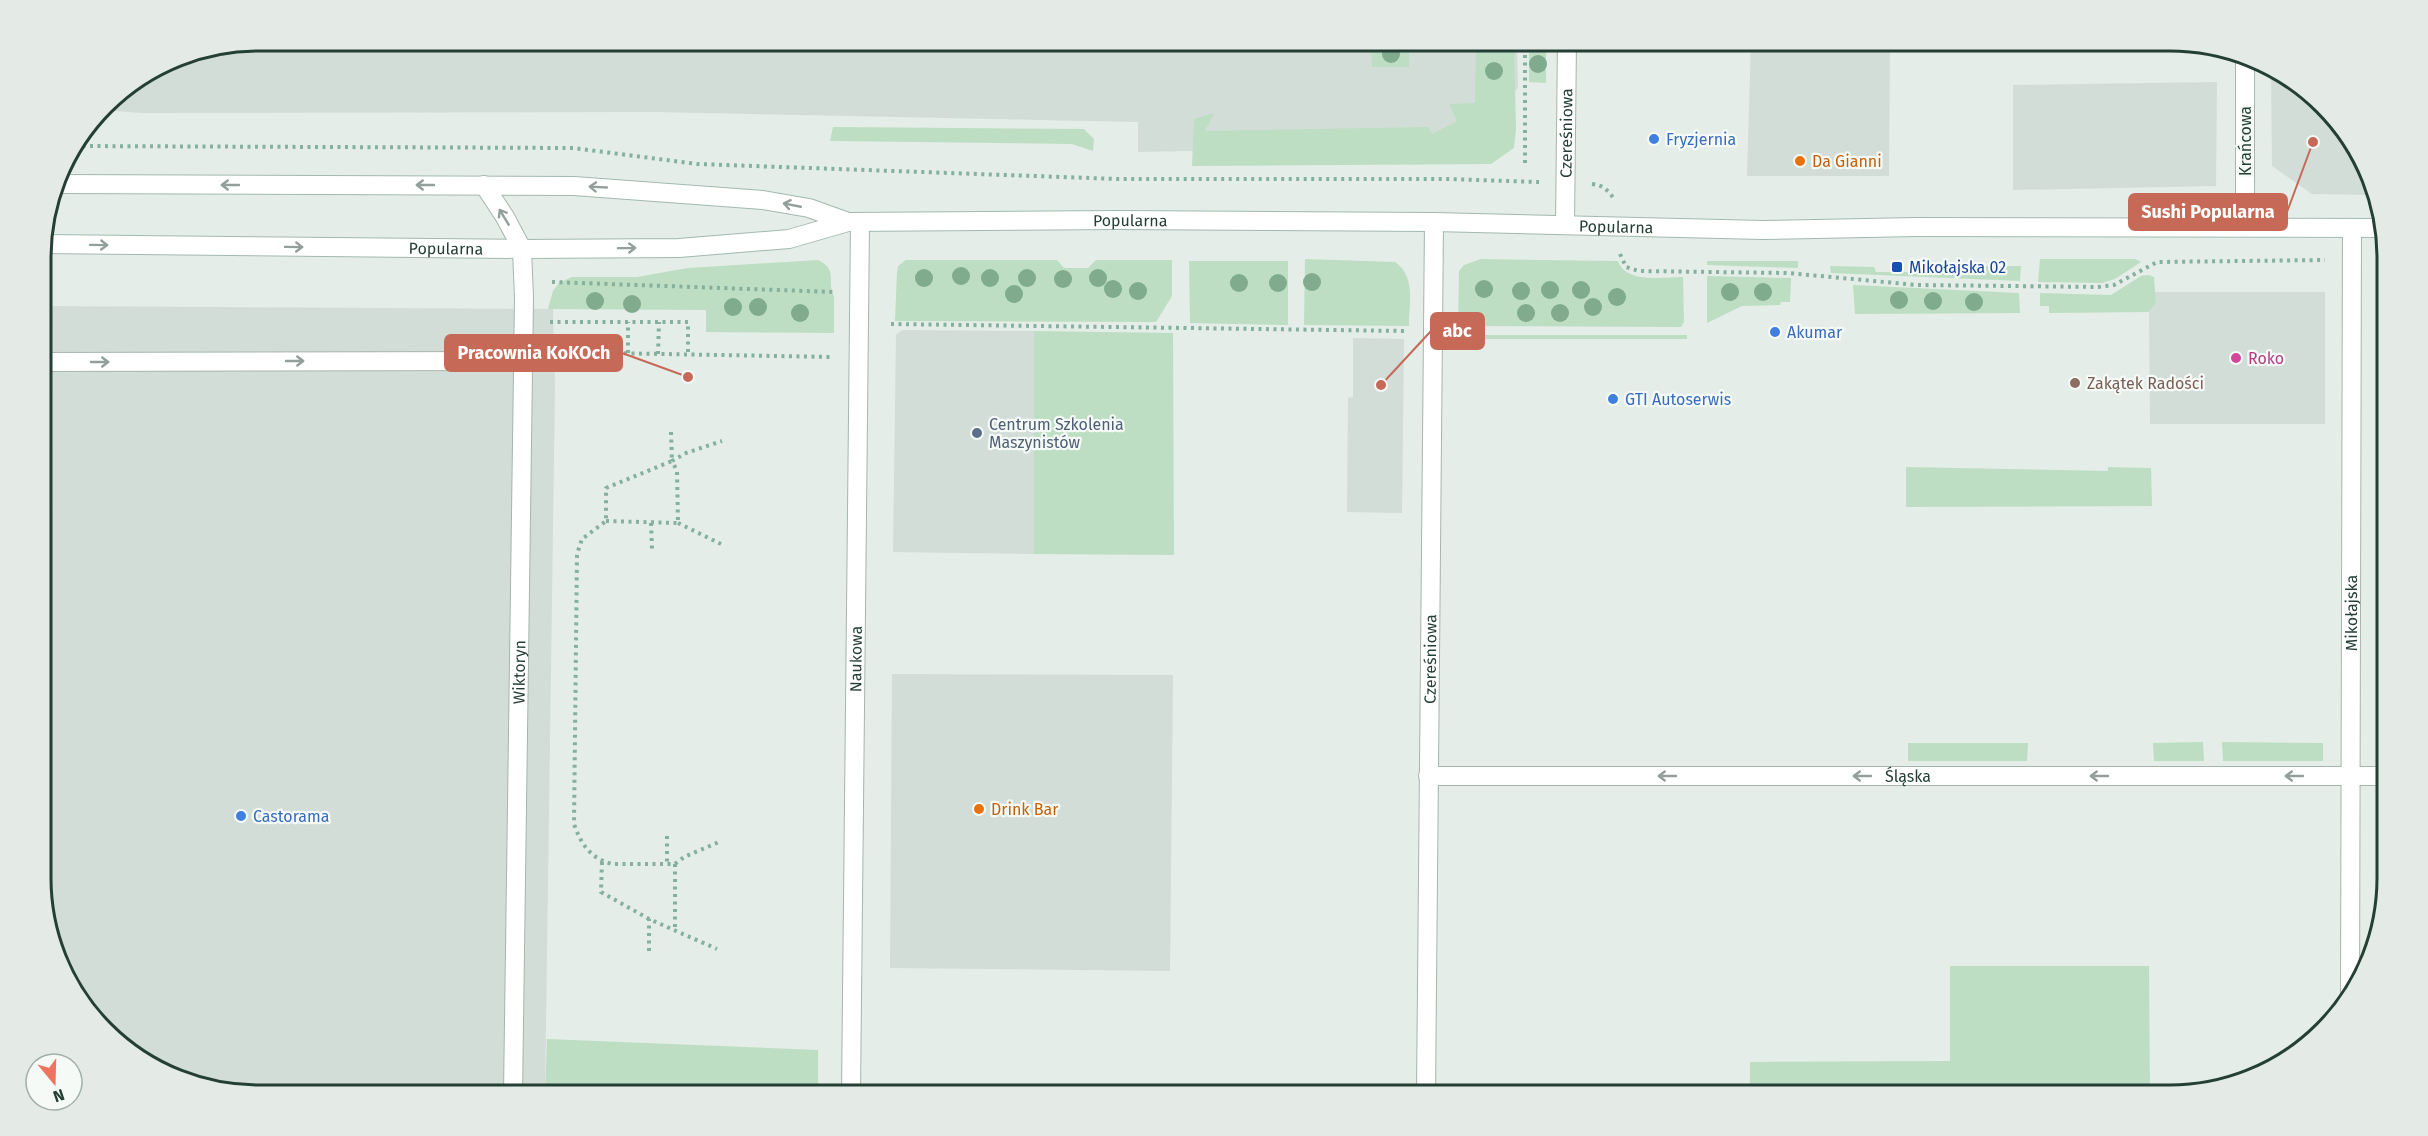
<svg xmlns="http://www.w3.org/2000/svg" width="2428" height="1136" viewBox="0 0 2428 1136" font-family="'Fira Sans',sans-serif">
  <style>
    .built { fill: #d2ddd7 }
    .green { fill: #bddec3 }
    .lines { fill: none; stroke-linecap: round; stroke-linejoin: round }
    .lane-casing { stroke: #a7b5af; stroke-width: 20 }
    .street-casing { stroke: #a7b5af; stroke-width: 20 }
    .secondary-casing { stroke: #a2b9af; stroke-width: 20 }
    .path { stroke: #85b09e; stroke-width: 4; stroke-dasharray: 3 4.5; stroke-linecap: butt }
    .lane { stroke: #fff; stroke-width: 18 }
    .street { stroke: #fff; stroke-width: 18 }
    .secondary { stroke: #fff; stroke-width: 18 }
    .tree { fill: #80ab8d }
    .oneway { stroke: #929f9a }
    .shop-dot { fill: #3f7fe0; stroke: #f5faf7; stroke-width: 2 }
    .food-dot { fill: #e8710a; stroke: #f5faf7; stroke-width: 2 }
    .transit-dot { fill: #1a4fb4; stroke: #f5faf7; stroke-width: 2 }
    .hotel-dot { fill: #d1479c; stroke: #f5faf7; stroke-width: 2 }
    .education-dot { fill: #8d6e63; stroke: #f5faf7; stroke-width: 2 }
    .service-dot { fill: #5c6f8a; stroke: #f5faf7; stroke-width: 2 }
    .labels { text-anchor: middle; dominant-baseline: central; stroke-width: 4.5; stroke-linejoin: round; paint-order: stroke }
    .street-label { font-size: 16px; fill: #243f35; stroke: #f5faf7 }
    .shop-label { font-size: 16px; fill: #366cbe; stroke: #f5faf7; text-anchor: start }
    .food-label { font-size: 16px; fill: #c56008; stroke: #f5faf7; text-anchor: start }
    .transit-label { font-size: 16px; fill: #164399; stroke: #f5faf7; text-anchor: start }
    .hotel-label { font-size: 16px; fill: #b23c85; stroke: #f5faf7; text-anchor: start }
    .education-label { font-size: 16px; fill: #785e54; stroke: #f5faf7; text-anchor: start }
    .service-label { font-size: 16px; fill: #4e5e75; stroke: #f5faf7; text-anchor: start }
    .rim { fill: none; stroke: #243f35; stroke-width: 3 }
    .leader { fill: none; stroke: #c66957; stroke-width: 2 }
    .callout-dot { fill: #c66957; stroke: #f5faf7; stroke-width: 2 }
    .callout { fill: #c66957; stroke: #c66957; stroke-width: 2 }
    .callout-label { font-size: 18px; text-anchor: middle; font-weight: bold; fill: #fff }
  </style>
  <rect width="100%" height="100%" fill="#e4ede8"/>
  <g class="built">
    <path d="M 258,40 L 1517,41 L 1518,88 L 1462,146 L 1138,152 L 1138,122 L 656,112 L 141,113 L 103,110 L 114,95 L 175,57 Z"/>
    <path d="M 1751,41 L 1890,41 L 1889,176 L 1747,176 Z"/>
    <path d="M 2271,71 L 2343,126 L 2371,195 L 2312,194 L 2272,166 Z"/>
    <path d="M 2217,82 L 2216,186 L 2013,190 L 2013,85 Z"/>
    <path d="M 2155,292 L 2325,292 L 2325,424 L 2150,424 L 2149,312 L 2156,303 Z"/>
    <path d="M 41,306 L 553,309 L 555,386 L 545,1095 L 258,1095 L 174,1079 L 85,1010 L 42,907 Z"/>
    <path d="M 902,330 L 1034,331 L 1034,554 L 893,552 L 896,335 Z"/>
    <path d="M 1353,338 L 1404,339 L 1402,513 L 1347,512 L 1348,398 L 1353,397 Z"/>
    <path d="M 892,674 L 1173,675 L 1170,971 L 890,968 Z"/>
  </g>
  <g class="green">
    <path d="M 1371,41 L 1409,41 L 1409,67 L 1372,67 Z"/>
    <path d="M 1476,41 L 1514,41 L 1516,129 L 1514,148 L 1491,164 L 1192,166 L 1194,119 L 1214,113 L 1205,131 L 1428,127 L 1432,134 L 1457,121 L 1449,104 L 1475,103 Z"/>
    <path d="M 1529,41 L 1546,41 L 1546,83 L 1529,82 Z"/>
    <path d="M 833,127 L 1084,129 L 1094,139 L 1093,151 L 1072,144 L 830,141 Z"/>
    <path d="M 1305,259 L 1395,262 C 1416,276 1409,304 1409,326 L 1304,325 Z"/>
    <path d="M 1481,259 L 1618,261 C 1626,284 1664,277 1683,277 L 1684,322 L 1681,327 L 1458,326 L 1459,271 L 1464,265 Z"/>
    <path d="M 2040,259 L 2135,259 L 2141,262 L 2115,279 L 2102,283 L 2038,282 Z"/>
    <path d="M 818,260 C 839,270 826,282 834,297 L 834,333 L 706,332 L 706,310 L 548,309 L 553,291 L 559,283 L 572,277 L 637,277 L 688,268 Z"/>
    <path d="M 906,260 L 1057,260 L 1064,268 L 1088,268 L 1096,260 L 1172,260 L 1172,296 L 1156,322 L 895,321 L 897,272 L 898,266 Z"/>
    <path d="M 1189,261 L 1288,261 L 1288,325 L 1190,323 Z"/>
    <path d="M 1707,261 L 1798,261 L 1798,268 L 1707,265 Z"/>
    <path d="M 1830,266 L 1874,267 L 1876,272 L 1910,272 L 1913,266 L 2021,266 L 2020,281 L 1831,273 Z"/>
    <path d="M 2148,275 L 2154,277 L 2156,303 L 2149,312 L 2049,313 L 2049,306 L 2040,306 L 2040,293 L 2111,295 L 2141,276 Z"/>
    <path d="M 1707,276 L 1791,278 L 1790,302 L 1781,302 L 1780,305 L 1742,306 L 1707,323 Z"/>
    <path d="M 1853,285 L 2019,293 L 2020,313 L 1855,314 Z"/>
    <path d="M 1034,331 L 1173,333 L 1174,555 L 1034,554 Z"/>
    <path d="M 1458,335 L 1687,335 L 1687,339 L 1457,339 Z"/>
    <path d="M 1906,467 L 2108,471 L 2108,467 L 2151,468 L 2152,506 L 1906,507 Z"/>
    <path d="M 2203,742 L 2204,761 L 2154,761 L 2153,743 Z"/>
    <path d="M 2222,742 L 2323,743 L 2323,761 L 2223,761 Z"/>
    <path d="M 1908,743 L 2028,743 L 2027,761 L 1908,761 Z"/>
    <path d="M 1950,966 L 2149,966 L 2150,1095 L 1750,1095 L 1750,1062 L 1950,1061 Z"/>
    <path d="M 547,1039 L 818,1050 L 818,1095 L 545,1095 Z"/>
  </g>
  <g class="lines">
    <g class="lane-casing">
      <g id="lane">
        <path d="M 484,185 L 505,217 L 522,249"/>
        <path d="M 41,362 L 523,361"/>
      </g>
    </g>
    <g class="street-casing">
      <g id="street">
        <path d="M 2245,55 L 2245,226"/>
        <path id="s1" d="M 1565,225 L 1567,40"/>
        <path id="s2" d="M 1428,776 L 2387,776"/>
        <path id="s3" d="M 2350,997 L 2352,228"/>
        <path id="s4" d="M 513,1095 L 524,298 L 522,249"/>
        <path id="s5" d="M 851,1095 L 860,222"/>
        <path id="s6" d="M 1426,1095 L 1434,222"/>
      </g>
    </g>
    <g class="secondary-casing">
      <g id="secondary">
        <path d="M 57,184 L 574,186 L 763,200 L 809,208 L 848,222"/>
        <path id="s7" d="M 41,244 L 522,249 L 679,248 L 789,239 L 848,222 L 1118,220 L 1434,222 L 1763,230 L 1916,227 L 2385,228"/>
      </g>
    </g>
    <g class="path">
      <path d="M 1525,40 L 1525,164"/>
      <path d="M 75,146 L 573,148 L 697,164 L 1118,179 L 1450,179 L 1539,182"/>
      <path d="M 1592,184 C 1603,185 1608,190 1614,199"/>
      <path d="M 1620,254 L 1626,267 L 1639,271 L 1788,273 L 1917,285 L 2098,287 L 2114,285 L 2157,262 L 2325,260"/>
      <path d="M 552,282 L 834,292"/>
      <path d="M 550,322 L 688,322 L 688,355"/>
      <path d="M 891,324 L 1406,331"/>
      <path d="M 549,352 L 833,357"/>
      <path d="M 628,353 L 628,322"/>
      <path d="M 658,354 L 659,322"/>
      <path d="M 671,432 L 672,461 L 606,488 L 606,521 L 582,539 L 577,554 L 574,824 C 581,844 590,858 612,864 L 675,864 L 675,931"/>
      <path d="M 606,521 L 678,523 L 677,471 L 672,461 L 686,453 L 722,441"/>
      <path d="M 651,523 L 652,549"/>
      <path d="M 678,523 L 721,544"/>
      <path d="M 667,836 L 667,864"/>
      <path d="M 602,862 L 601,892 L 649,919 L 717,949"/>
      <path d="M 675,864 L 684,857 L 719,842"/>
      <path d="M 649,951 L 649,919"/>
    </g>
    <use href="#lane" class="lane"/>
    <use href="#street" class="street"/>
    <use href="#secondary" class="secondary"/>
  </g>
  <g class="tree">
    <circle cx="1391" cy="54" r="9"/>
    <circle cx="1538" cy="64" r="9"/>
    <circle cx="1494" cy="71" r="9"/>
    <circle cx="961" cy="276" r="9"/>
    <circle cx="924" cy="278" r="9"/>
    <circle cx="990" cy="278" r="9"/>
    <circle cx="1027" cy="278" r="9"/>
    <circle cx="1098" cy="278" r="9"/>
    <circle cx="1063" cy="279" r="9"/>
    <circle cx="1312" cy="282" r="9"/>
    <circle cx="1239" cy="283" r="9"/>
    <circle cx="1278" cy="283" r="9"/>
    <circle cx="1113" cy="289" r="9"/>
    <circle cx="1484" cy="289" r="9"/>
    <circle cx="1550" cy="290" r="9"/>
    <circle cx="1581" cy="290" r="9"/>
    <circle cx="1138" cy="291" r="9"/>
    <circle cx="1521" cy="291" r="9"/>
    <circle cx="1730" cy="292" r="9"/>
    <circle cx="1763" cy="292" r="9"/>
    <circle cx="1014" cy="294" r="9"/>
    <circle cx="1617" cy="297" r="9"/>
    <circle cx="1899" cy="300" r="9"/>
    <circle cx="595" cy="301" r="9"/>
    <circle cx="1933" cy="301" r="9"/>
    <circle cx="1974" cy="302" r="9"/>
    <circle cx="632" cy="304" r="9"/>
    <circle cx="733" cy="307" r="9"/>
    <circle cx="758" cy="307" r="9"/>
    <circle cx="1593" cy="307" r="9"/>
    <circle cx="800" cy="313" r="9"/>
    <circle cx="1526" cy="313" r="9"/>
    <circle cx="1560" cy="313" r="9"/>
  </g>
  <defs><path id="oneway-shaft" d="M-6 0H5M1.5-3L5.5 0L1.5 3" fill="none" stroke-width="1.6" stroke-linecap="round" stroke-linejoin="round" transform="scale(1.5)"/></defs>
  <g class="oneway">
    <use href="#oneway-shaft" transform="translate(230 185) rotate(-180)"/>
    <use href="#oneway-shaft" transform="translate(425 185) rotate(-180)"/>
    <use href="#oneway-shaft" transform="translate(598 187) rotate(-177)"/>
    <use href="#oneway-shaft" transform="translate(792 205) rotate(-169)"/>
    <use href="#oneway-shaft" transform="translate(504 217) rotate(-121)"/>
    <use href="#oneway-shaft" transform="translate(99 245) rotate(1)"/>
    <use href="#oneway-shaft" transform="translate(294 247) rotate(1)"/>
    <use href="#oneway-shaft" transform="translate(627 248) rotate(-1)"/>
    <use href="#oneway-shaft" transform="translate(295 361)"/>
    <use href="#oneway-shaft" transform="translate(100 362)"/>
    <use href="#oneway-shaft" transform="translate(1667 776) rotate(-180)"/>
    <use href="#oneway-shaft" transform="translate(1862 776) rotate(-180)"/>
    <use href="#oneway-shaft" transform="translate(2099 776) rotate(-180)"/>
    <use href="#oneway-shaft" transform="translate(2294 776) rotate(180)"/>
  </g>
  <g class="shop-dot">
    <circle cx="1654" cy="139" r="6"/>
    <circle cx="1775" cy="332" r="6"/>
    <circle cx="1613" cy="399" r="6"/>
    <circle cx="241" cy="816" r="6"/>
  </g>
  <g class="food-dot">
    <circle cx="1800" cy="161" r="6"/>
    <circle cx="979" cy="809" r="6"/>
  </g>
  <rect class="transit-dot" x="1891" y="261" width="12" height="12" rx="3"/>
  <circle class="hotel-dot" cx="2236" cy="358" r="6"/>
  <circle class="education-dot" cx="2075" cy="383" r="6"/>
  <circle class="service-dot" cx="977" cy="433" r="6"/>
  <g class="labels">
    <g class="street-label">
      <text stroke="none"><textPath href="#s1" startOffset="92">Czereśniowa</textPath></text>
      <text transform="translate(2245 141) rotate(-90)">Krańcowa</text>
      <text stroke="none"><textPath href="#s7" startOffset="1092">Popularna</textPath></text>
      <text stroke="none"><textPath href="#s7" startOffset="1578">Popularna</textPath></text>
      <text stroke="none"><textPath href="#s7" startOffset="405">Popularna</textPath></text>
      <text stroke="none"><textPath href="#s3" startOffset="384">Mikołajska</textPath></text>
      <text stroke="none"><textPath href="#s5" startOffset="436">Naukowa</textPath></text>
      <text stroke="none"><textPath href="#s6" startOffset="436">Czereśniowa</textPath></text>
      <text stroke="none"><textPath href="#s4" startOffset="423">Wiktoryn</textPath></text>
      <text stroke="none"><textPath href="#s2" startOffset="480">Śląska</textPath></text>
    </g>
    <g class="shop-label">
      <text x="1666" y="139">Fryzjernia</text>
      <text x="1787" y="332">Akumar</text>
      <text x="1625" y="399">GTI Autoserwis</text>
      <text x="253" y="816">Castorama</text>
    </g>
    <g class="food-label">
      <text x="1812" y="161">Da Gianni</text>
      <text x="991" y="809">Drink Bar</text>
    </g>
    <g class="transit-label">
      <text x="1909" y="267">Mikołajska 02</text>
    </g>
    <g class="hotel-label">
      <text x="2248" y="358">Roko</text>
    </g>
    <g class="education-label">
      <text x="2087" y="383">Zakątek Radości</text>
    </g>
    <g class="service-label">
      <text x="989" y="424">Centrum Szkolenia<tspan x="989" dy="18">Maszynistów</tspan></text>
    </g>
  </g>
  <path d="M0 0H2428V1136H0ZM258 51H2170A207 207 0 0 1 2377 258V878A207 207 0 0 1 2170 1085H258A207 207 0 0 1 51 878V258A207 207 0 0 1 258 51Z" fill="#e4ebe7" fill-rule="evenodd"/>
  <path class="rim" d="M258 51H2170A207 207 0 0 1 2377 258V878A207 207 0 0 1 2170 1085H258A207 207 0 0 1 51 878V258A207 207 0 0 1 258 51Z"/>
  <path class="leader" d="M2313 142L2287 212M1381 385L1431 331M688 377L622 353"/>
  <g class="callout-dot">
    <circle cx="2313" cy="142" r="6"/>
    <circle cx="1381" cy="385" r="6"/>
    <circle cx="688" cy="377" r="6"/>
  </g>
  <g class="callout">
    <rect x="2129" y="194" width="158" height="36" rx="6"/>
    <rect x="1431" y="313" width="53" height="36" rx="6"/>
    <rect x="445" y="335" width="177" height="36" rx="6"/>
  </g>
  <g class="callout-label">
    <text x="2208" y="218">Sushi Popularna</text>
    <text x="1457" y="337">abc</text>
    <text x="534" y="359">Pracownia KoKOch</text>
  </g>
  <g transform="translate(54 1082) rotate(161)"><circle r="28" fill="#f5faf7" stroke="#a1afa9" stroke-width="1.5"/>
  <path d="M0-4.5L10 22L0 15L-10 22Z" fill="#ef7460"/>
  <text y="-9" font-size="16" font-weight="bold" text-anchor="middle" fill="#243f35">N</text>
  </g>
</svg>
